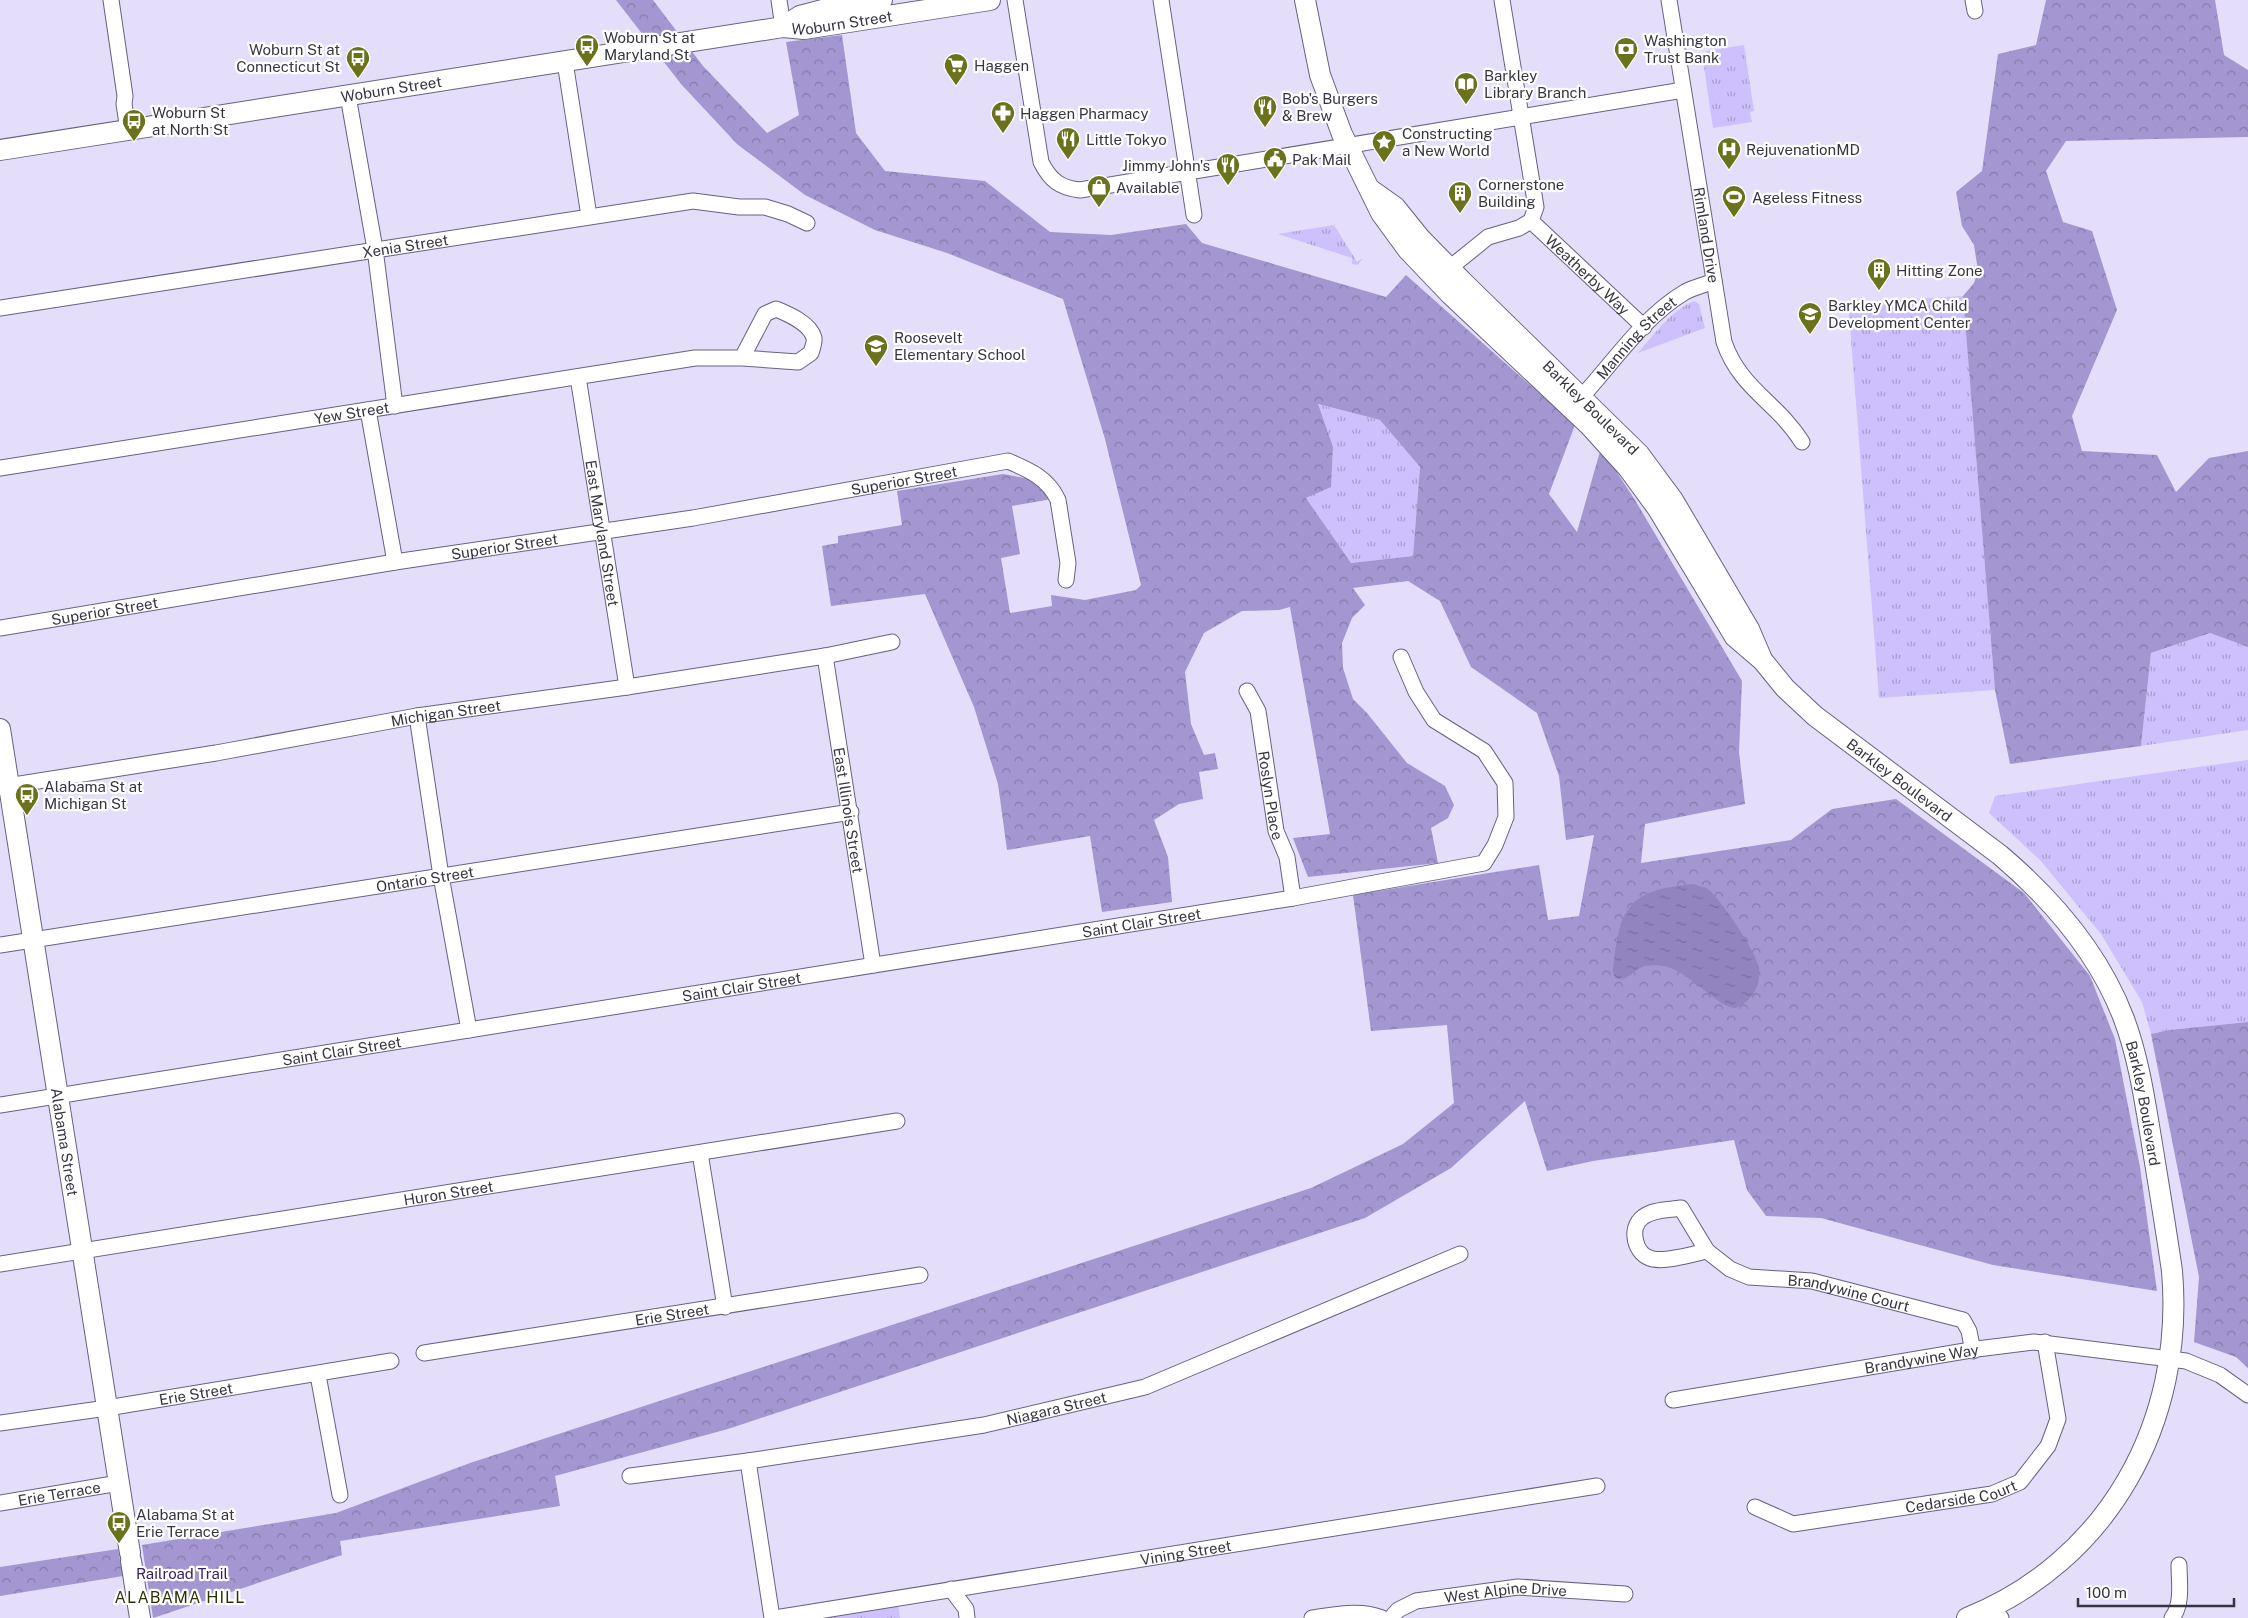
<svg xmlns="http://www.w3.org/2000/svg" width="2248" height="1618" viewBox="0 0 2248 1618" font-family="'Public Sans',sans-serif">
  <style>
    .grass { fill: url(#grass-tufts) }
    .forest { fill: url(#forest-crowns); fill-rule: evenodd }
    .water { fill: url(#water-ripples) }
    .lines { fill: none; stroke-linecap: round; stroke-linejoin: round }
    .minor-casing { stroke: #68617f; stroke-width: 17 }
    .major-casing { stroke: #68617f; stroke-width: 22 }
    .minor { stroke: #fff; stroke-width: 15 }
    .major { stroke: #fff; stroke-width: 20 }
    .labels { text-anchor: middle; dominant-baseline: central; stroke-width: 4.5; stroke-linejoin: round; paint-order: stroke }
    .street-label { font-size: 15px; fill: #373542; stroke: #fff }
    .poi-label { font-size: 15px; fill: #373542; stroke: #fff; text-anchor: start }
    .park-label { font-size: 15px; fill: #382066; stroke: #fff }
    .neighbourhood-label { font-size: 16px; letter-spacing: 1px; fill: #2d3108; stroke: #fff }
  </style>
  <defs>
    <pattern id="grass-tufts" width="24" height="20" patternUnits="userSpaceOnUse" patternTransform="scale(1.25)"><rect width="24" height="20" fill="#cdc0fd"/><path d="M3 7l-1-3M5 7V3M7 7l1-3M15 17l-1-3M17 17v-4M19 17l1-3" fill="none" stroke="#a79dce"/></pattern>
    <pattern id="forest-crowns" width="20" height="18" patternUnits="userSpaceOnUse" patternTransform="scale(1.25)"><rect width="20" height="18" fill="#a396d1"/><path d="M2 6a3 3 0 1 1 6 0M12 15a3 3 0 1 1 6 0" fill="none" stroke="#867bab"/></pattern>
    <pattern id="water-ripples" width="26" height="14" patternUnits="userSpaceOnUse" patternTransform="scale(1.25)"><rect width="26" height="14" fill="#9285bf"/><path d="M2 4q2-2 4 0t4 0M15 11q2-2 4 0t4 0" fill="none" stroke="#786e9d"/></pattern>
  </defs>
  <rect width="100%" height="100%" fill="#e4defa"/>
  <g class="grass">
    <path d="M 1744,45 L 1754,111 L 1750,112 L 1752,122 L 1713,128 L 1703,60 L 1707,59 L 1706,51 Z"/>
    <path d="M 1334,225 L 1357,262 L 1363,258 L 1358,265 L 1352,264 L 1352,258 L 1278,234 Z"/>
    <path d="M 1963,296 L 1995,690 L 1879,698 L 1849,313 L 1897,300 Z"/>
    <path d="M 1694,301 L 1699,304 L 1705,328 L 1638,353 C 1655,334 1670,311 1694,301 Z"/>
    <path d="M 1317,404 L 1380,420 L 1420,467 L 1413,556 L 1351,563 L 1306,498 L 1331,486 L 1333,447 Z"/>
    <path d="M 2210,633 L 2248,647 L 2248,730 L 2141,746 L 2151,653 Z"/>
    <path d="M 2248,760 L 2248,1022 L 2169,1030 L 2151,1034 L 2142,1002 L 2101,934 L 2040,860 L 1989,813 L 1995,796 Z"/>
    <path d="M 898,1604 L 900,1618 L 803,1618 Z"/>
  </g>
  <g class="forest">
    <path d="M 616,0 L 653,0 L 703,66 L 767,133 L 799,115 L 786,42 L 842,35 L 856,133 L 885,171 L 985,181 L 1050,232 L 1111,235 L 1186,224 L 1202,243 L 1386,297 L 1406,275 L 1575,425 L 1549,494 L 1577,532 L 1601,448 L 1635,500 L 1742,681 L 1739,752 L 1745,804 L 1645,824 L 1641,863 L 1791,840 L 1832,809 L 1896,799 L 2024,893 L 2090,976 L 2115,1039 L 2140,1167 L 2157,1291 L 1993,1265 L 1821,1218 L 1766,1216 L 1747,1190 L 1734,1140 L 1593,1161 L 1547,1171 L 1525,1101 L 1451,1168 L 1365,1218 L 728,1429 L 555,1476 L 560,1506 L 340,1541 L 342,1555 L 153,1618 L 142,1545 L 336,1513 L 470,1463 L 1311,1188 L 1403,1144 L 1454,1103 L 1447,1025 L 1371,1031 L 1353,895 L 1539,865 L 1548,920 L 1579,916 L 1594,835 L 1566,840 L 1559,776 L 1537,713 L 1471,667 L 1440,601 L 1408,581 L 1353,588 L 1365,605 L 1352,618 L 1342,643 L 1343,668 L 1353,699 L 1367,713 L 1407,763 L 1445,786 L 1454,805 L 1448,818 L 1431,828 L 1438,863 L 1308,877 L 1293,838 L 1330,834 L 1290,607 L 1279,610 L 1242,611 L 1204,633 L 1185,672 L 1191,724 L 1204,755 L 1215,753 L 1218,769 L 1199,772 L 1203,799 L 1179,804 L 1154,820 L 1168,857 L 1172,902 L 1102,912 L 1090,836 L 1007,850 L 998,784 L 974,707 L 925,594 L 831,606 L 822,546 L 838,543 L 838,536 L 902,525 L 897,491 L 1003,474 L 1030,479 L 1052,499 L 1012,506 L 1020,554 L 1001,558 L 1010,613 L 1052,606 L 1051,595 L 1085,600 L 1136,590 L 1141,585 L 1105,439 L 1063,299 L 947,253 L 875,230 L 805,195 L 737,144 L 681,84 ZM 1318,404 L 1380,420 L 1420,467 L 1413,556 L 1351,563 L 1306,498 L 1331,487 L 1333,447 Z"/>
    <path d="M 2046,0 L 2215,0 L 2224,55 L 2248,70 L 2248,137 L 2066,141 L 2046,171 L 2063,222 L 2092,231 L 2117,310 L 2072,416 L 2082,451 L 2157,455 L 2176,492 L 2209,458 L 2248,451 L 2248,647 L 2210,633 L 2151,653 L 2141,746 L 2010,764 L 1995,690 L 1963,296 L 1974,283 L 1978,271 L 1974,245 L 1962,226 L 1956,192 L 1982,171 L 1998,54 L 2036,45 Z"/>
    <path d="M 2248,1022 L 2248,1368 L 2236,1357 L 2194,1342 L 2199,1277 L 2151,1034 L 2169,1030 Z"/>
    <path d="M 118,1549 L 123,1576 L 0,1596 L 0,1567 Z"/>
  </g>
  <path class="water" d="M 1694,884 C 1698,886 1705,887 1708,889 C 1721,900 1757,952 1759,969 C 1760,978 1757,991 1751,997 C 1747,1001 1741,1007 1735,1008 C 1720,1009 1687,970 1664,966 C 1659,965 1650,965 1645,966 C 1634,969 1627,983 1615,978 L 1613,972 C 1619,908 1627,890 1694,884 Z"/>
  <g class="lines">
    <g class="minor-casing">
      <g id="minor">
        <path d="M 111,0 L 125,96 L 124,104 L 128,130"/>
        <path d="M 779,0 L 783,27"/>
        <path d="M 1015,0 L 1041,162 C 1050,180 1060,188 1080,190 L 1683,90"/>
        <path d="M 1161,0 L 1194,215"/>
        <path id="s1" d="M 1669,0 L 1724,342 C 1740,389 1778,403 1802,442"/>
        <path d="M 1973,0 L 1975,11"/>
        <path d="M 565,62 L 589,216"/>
        <path d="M 348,96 L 375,249 L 395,406"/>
        <path id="s2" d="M 1531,221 L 1644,327"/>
        <path d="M 1441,275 L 1488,237 L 1519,228 L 1531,221 L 1536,207 L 1502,0"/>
        <path id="s3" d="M 0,308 L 693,201 L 739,207 L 765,207 L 788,214 L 807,223"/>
        <path id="s4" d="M 578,377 L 627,687"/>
        <path id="s5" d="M 1574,405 C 1610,368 1640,319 1685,292 C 1694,287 1705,285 1714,281"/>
        <path d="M 368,410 L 395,562"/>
        <path id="s6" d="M 0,468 L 695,358 L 742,358 L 765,314 L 776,309 C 788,314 810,323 814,338 C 815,342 812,349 811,353 L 798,362 L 742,358"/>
        <path id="s7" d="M 0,628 L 395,562 L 693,518 L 1008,461 C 1029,470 1048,478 1058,500 L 1068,563 L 1066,580"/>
        <path id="s8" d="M 825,656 L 873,965"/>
        <path id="s9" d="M 1247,691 L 1258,711 L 1276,831 L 1287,857 L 1293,898"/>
        <path d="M 417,716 L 441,876 L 469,1030"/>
        <path id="s10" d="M 0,787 L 216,753 L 417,716 L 627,687 L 825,656 L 892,642"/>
        <path id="s11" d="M 0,945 L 851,812"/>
        <path id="s12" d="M 0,1105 L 1293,898 L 1484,863 L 1495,845 L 1506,817 L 1505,783 L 1484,751 L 1434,720 L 1416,692 L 1401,657"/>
        <path d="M 700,1153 L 725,1307"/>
        <path d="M 1681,1208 L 1707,1251 C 1693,1254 1667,1262 1653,1259 C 1635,1256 1628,1228 1643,1217 C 1653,1209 1669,1210 1681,1208 Z"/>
        <path id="s13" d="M 1707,1251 L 1730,1269 L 1749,1277 L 1812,1281 L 1963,1320 L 1969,1331 L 1973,1351"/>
        <path id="s14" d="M 0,1264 L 897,1121"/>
        <path id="s15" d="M 424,1353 L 920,1275"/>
        <path d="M 318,1375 L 340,1495"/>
        <path id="s16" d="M 1673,1400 L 1977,1349 L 2034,1342 L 2186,1361 L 2220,1375 L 2248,1395"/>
        <path id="s17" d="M 0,1423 L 107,1408 L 391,1361"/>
        <path d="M 748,1461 L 772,1618"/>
        <path id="s18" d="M 630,1476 L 748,1461 L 984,1425 L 1145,1387 L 1460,1254"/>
        <path id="s19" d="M 0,1503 L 119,1483"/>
        <path id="s20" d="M 1755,1507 L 1793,1524 L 1992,1494 L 2020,1482 L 2048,1446 L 2058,1419 L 2045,1342"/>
        <path d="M 951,1589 L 966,1609 L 967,1618"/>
        <path d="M 1992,1607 L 2001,1618"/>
        <path id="s21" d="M 775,1618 L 1597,1486"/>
        <path d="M 1312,1618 C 1336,1615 1359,1609 1382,1618"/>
        <path id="s22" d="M 1391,1618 L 1398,1610 L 1416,1601 L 1518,1587 L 1625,1594"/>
        <path d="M 2172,1618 C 2183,1604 2179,1582 2179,1565"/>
      </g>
    </g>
    <g class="major-casing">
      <g id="major">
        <path id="s23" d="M 1305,0 L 1320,75 L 1342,134 L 1381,213 L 1408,250 L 1450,294 L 1590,426 L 1628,468 L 1658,509 L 1735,637 L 1763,661 L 1785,688 L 1815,716 L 2000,855 C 2053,900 2099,953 2124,1019 C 2139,1059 2145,1102 2152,1144 C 2159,1187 2166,1229 2172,1271 C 2185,1421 2109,1561 1967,1618"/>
        <path d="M 783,27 L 800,16 L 830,8 L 882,0"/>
        <path id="s24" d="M 0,150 L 783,27 L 804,29 L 990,0"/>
        <path id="s25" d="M 1371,190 L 1395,207 L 1420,238 L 1462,281 L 1639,454 L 1673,500 L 1749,629 L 1761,657"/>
        <path id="s26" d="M 0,729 L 130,1553"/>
        <path d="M 131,1561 L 140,1618"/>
      </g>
    </g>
    <use href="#minor" class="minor"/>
    <use href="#major" class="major"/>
  </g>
  <defs>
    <g id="bus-pin" transform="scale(1.25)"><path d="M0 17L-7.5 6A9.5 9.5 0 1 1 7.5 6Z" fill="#6a721b" stroke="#fff"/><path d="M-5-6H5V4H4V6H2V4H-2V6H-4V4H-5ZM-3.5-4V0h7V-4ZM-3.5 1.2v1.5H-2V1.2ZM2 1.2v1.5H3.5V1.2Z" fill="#fff"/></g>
    <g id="bank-pin" transform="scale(1.25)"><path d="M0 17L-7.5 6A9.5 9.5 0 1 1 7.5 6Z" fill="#6a721b" stroke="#fff"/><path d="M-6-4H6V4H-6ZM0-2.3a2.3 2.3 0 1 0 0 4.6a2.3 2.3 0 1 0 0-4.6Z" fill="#fff"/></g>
    <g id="supermarket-pin" transform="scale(1.25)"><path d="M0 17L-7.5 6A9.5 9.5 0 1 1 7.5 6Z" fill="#6a721b" stroke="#fff"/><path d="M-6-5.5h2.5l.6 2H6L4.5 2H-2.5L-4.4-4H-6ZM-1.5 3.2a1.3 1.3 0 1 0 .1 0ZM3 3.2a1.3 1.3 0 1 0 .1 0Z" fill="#fff"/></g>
    <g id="library-pin" transform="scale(1.25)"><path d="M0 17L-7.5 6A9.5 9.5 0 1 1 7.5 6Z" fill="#6a721b" stroke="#fff"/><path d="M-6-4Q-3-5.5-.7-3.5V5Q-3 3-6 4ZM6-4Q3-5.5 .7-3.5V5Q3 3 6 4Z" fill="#fff"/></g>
    <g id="restaurant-pin" transform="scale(1.25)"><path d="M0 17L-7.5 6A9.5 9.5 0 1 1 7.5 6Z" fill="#6a721b" stroke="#fff"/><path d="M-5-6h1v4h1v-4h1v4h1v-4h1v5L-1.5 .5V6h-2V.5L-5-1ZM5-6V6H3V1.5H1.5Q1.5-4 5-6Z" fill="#fff"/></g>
    <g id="pharmacy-pin" transform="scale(1.25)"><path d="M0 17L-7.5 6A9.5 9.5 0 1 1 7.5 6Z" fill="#6a721b" stroke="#fff"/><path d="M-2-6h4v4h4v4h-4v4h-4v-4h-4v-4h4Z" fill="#fff"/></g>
    <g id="sight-pin" transform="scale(1.25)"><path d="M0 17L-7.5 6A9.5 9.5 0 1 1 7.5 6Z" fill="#6a721b" stroke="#fff"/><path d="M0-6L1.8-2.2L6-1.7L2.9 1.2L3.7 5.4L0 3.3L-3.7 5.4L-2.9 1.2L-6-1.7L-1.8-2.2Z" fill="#fff"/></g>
    <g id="hospital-pin" transform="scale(1.25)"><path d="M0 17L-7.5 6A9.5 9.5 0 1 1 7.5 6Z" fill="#6a721b" stroke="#fff"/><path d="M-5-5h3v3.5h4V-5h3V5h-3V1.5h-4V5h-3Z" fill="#fff"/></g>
    <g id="civic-pin" transform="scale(1.25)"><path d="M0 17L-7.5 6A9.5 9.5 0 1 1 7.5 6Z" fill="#6a721b" stroke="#fff"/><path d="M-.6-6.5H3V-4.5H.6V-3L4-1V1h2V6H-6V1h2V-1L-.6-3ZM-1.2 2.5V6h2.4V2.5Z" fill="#fff"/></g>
    <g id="shop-pin" transform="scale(1.25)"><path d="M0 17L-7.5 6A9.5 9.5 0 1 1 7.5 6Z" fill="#6a721b" stroke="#fff"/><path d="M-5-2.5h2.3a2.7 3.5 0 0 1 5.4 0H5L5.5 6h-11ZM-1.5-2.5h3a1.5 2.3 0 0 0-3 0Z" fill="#fff"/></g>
    <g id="building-pin" transform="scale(1.25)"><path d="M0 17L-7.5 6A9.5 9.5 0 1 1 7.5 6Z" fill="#6a721b" stroke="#fff"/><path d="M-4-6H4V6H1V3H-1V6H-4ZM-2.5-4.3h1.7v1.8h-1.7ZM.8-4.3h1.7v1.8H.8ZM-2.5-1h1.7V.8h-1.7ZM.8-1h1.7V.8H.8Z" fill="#fff"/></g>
    <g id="stadium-pin" transform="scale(1.25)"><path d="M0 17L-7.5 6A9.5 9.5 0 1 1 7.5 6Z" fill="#6a721b" stroke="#fff"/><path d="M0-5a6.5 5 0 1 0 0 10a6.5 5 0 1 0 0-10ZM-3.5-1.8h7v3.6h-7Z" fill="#fff"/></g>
    <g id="school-pin" transform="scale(1.25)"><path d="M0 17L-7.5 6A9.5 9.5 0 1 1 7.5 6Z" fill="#6a721b" stroke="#fff"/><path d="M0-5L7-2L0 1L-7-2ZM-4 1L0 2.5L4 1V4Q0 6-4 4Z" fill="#fff"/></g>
  </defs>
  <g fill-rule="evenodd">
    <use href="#bus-pin" x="587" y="46"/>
    <use href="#bank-pin" x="1626" y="49"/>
    <use href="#bus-pin" x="358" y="58"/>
    <use href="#supermarket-pin" x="956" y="65"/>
    <use href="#library-pin" x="1466" y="84"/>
    <use href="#restaurant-pin" x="1265" y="107"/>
    <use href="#pharmacy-pin" x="1003" y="113"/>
    <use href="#bus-pin" x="134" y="121"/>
    <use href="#restaurant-pin" x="1068" y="139"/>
    <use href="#sight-pin" x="1384" y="142"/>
    <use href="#hospital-pin" x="1729" y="149"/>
    <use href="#civic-pin" x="1275" y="159"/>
    <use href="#restaurant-pin" x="1228" y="165"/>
    <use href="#shop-pin" x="1099" y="187"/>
    <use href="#building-pin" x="1460" y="193"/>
    <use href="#stadium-pin" x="1734" y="197"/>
    <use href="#building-pin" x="1879" y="270"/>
    <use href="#school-pin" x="1810" y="314"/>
    <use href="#school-pin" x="876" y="346"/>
    <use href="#bus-pin" x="27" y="795"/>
    <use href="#bus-pin" x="119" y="1523"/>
  </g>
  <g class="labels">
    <g class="street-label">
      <text stroke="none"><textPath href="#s24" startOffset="852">Woburn Street</textPath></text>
      <text stroke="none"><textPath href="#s24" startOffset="396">Woburn Street</textPath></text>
      <text stroke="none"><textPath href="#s1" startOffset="238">Rimland Drive</textPath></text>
      <text stroke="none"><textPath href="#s3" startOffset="410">Xenia Street</textPath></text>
      <text stroke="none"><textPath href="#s2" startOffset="78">Weatherby Way</textPath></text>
      <text stroke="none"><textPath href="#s5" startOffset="92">Manning Street</textPath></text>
      <text stroke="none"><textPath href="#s25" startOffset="310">Barkley Boulevard</textPath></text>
      <text stroke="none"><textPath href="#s6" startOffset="356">Yew Street</textPath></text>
      <text stroke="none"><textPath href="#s7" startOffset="916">Superior Street</textPath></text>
      <text stroke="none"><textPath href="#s4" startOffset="158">East Maryland Street</textPath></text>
      <text stroke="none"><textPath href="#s7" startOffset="511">Superior Street</textPath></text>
      <text stroke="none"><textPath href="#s7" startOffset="106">Superior Street</textPath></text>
      <text stroke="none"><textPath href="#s10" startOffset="452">Michigan Street</textPath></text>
      <text stroke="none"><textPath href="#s23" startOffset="1002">Barkley Boulevard</textPath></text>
      <text stroke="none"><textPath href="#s9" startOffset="108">Roslyn Place</textPath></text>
      <text stroke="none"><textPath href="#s8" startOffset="156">East Illinois Street</textPath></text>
      <text stroke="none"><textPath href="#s11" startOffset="430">Ontario Street</textPath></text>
      <text stroke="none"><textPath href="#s12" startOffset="1156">Saint Clair Street</textPath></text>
      <text stroke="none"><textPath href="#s12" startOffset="751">Saint Clair Street</textPath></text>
      <text stroke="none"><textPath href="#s12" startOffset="346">Saint Clair Street</textPath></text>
      <text stroke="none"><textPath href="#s23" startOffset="1422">Barkley Boulevard</textPath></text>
      <text stroke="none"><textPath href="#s26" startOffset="418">Alabama Street</textPath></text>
      <text stroke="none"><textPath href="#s14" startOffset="454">Huron Street</textPath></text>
      <text stroke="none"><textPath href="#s13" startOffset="151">Brandywine Court</textPath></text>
      <text stroke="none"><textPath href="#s15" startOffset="251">Erie Street</textPath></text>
      <text stroke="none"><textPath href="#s16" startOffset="252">Brandywine Way</textPath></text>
      <text stroke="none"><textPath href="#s17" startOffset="198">Erie Street</textPath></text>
      <text stroke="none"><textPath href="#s18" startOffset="432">Niagara Street</textPath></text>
      <text stroke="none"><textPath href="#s19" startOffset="60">Erie Terrace</textPath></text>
      <text stroke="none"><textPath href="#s20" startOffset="212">Cedarside Court</textPath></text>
      <text stroke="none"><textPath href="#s21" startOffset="416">Vining Street</textPath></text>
      <text stroke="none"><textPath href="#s22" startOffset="121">West Alpine Drive</textPath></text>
    </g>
    <g class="poi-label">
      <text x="604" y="37">Woburn St at<tspan x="604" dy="17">Maryland St</tspan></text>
      <text x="1644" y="40">Washington<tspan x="1644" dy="17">Trust Bank</tspan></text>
      <text x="340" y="49" text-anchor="end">Woburn St at<tspan x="340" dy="17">Connecticut St</tspan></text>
      <text x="974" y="65">Haggen</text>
      <text x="1484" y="75">Barkley<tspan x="1484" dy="17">Library Branch</tspan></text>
      <text x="1282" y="98">Bob's Burgers<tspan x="1282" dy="17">&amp; Brew</tspan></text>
      <text x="152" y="112">Woburn St<tspan x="152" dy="17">at North St</tspan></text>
      <text x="1020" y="113">Haggen Pharmacy</text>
      <text x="1402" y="133">Constructing<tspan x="1402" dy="17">a New World</tspan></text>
      <text x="1086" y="139">Little Tokyo</text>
      <text x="1746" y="149">RejuvenationMD</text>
      <text x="1292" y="159">Pak Mail</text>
      <text x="1210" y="165" text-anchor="end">Jimmy John's</text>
      <text x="1478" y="184">Cornerstone<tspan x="1478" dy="17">Building</tspan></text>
      <text x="1116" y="187">Available</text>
      <text x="1752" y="197">Ageless Fitness</text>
      <text x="1896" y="270">Hitting Zone</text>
      <text x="1828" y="305">Barkley YMCA Child<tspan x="1828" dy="17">Development Center</tspan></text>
      <text x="894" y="337">Roosevelt<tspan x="894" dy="17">Elementary School</tspan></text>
      <text x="44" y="786">Alabama St at<tspan x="44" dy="17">Michigan St</tspan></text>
      <text x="136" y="1514">Alabama St at<tspan x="136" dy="17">Erie Terrace</tspan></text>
    </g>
    <g class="park-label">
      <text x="182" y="1573">Railroad Trail</text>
    </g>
    <g class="neighbourhood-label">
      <text x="180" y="1597">ALABAMA HILL</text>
    </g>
  </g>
  <path d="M2078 1598v8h156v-8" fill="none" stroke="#373542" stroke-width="2.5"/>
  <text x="2086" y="1598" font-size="15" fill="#373542" stroke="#ffffff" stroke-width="4" paint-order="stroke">100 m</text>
</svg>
